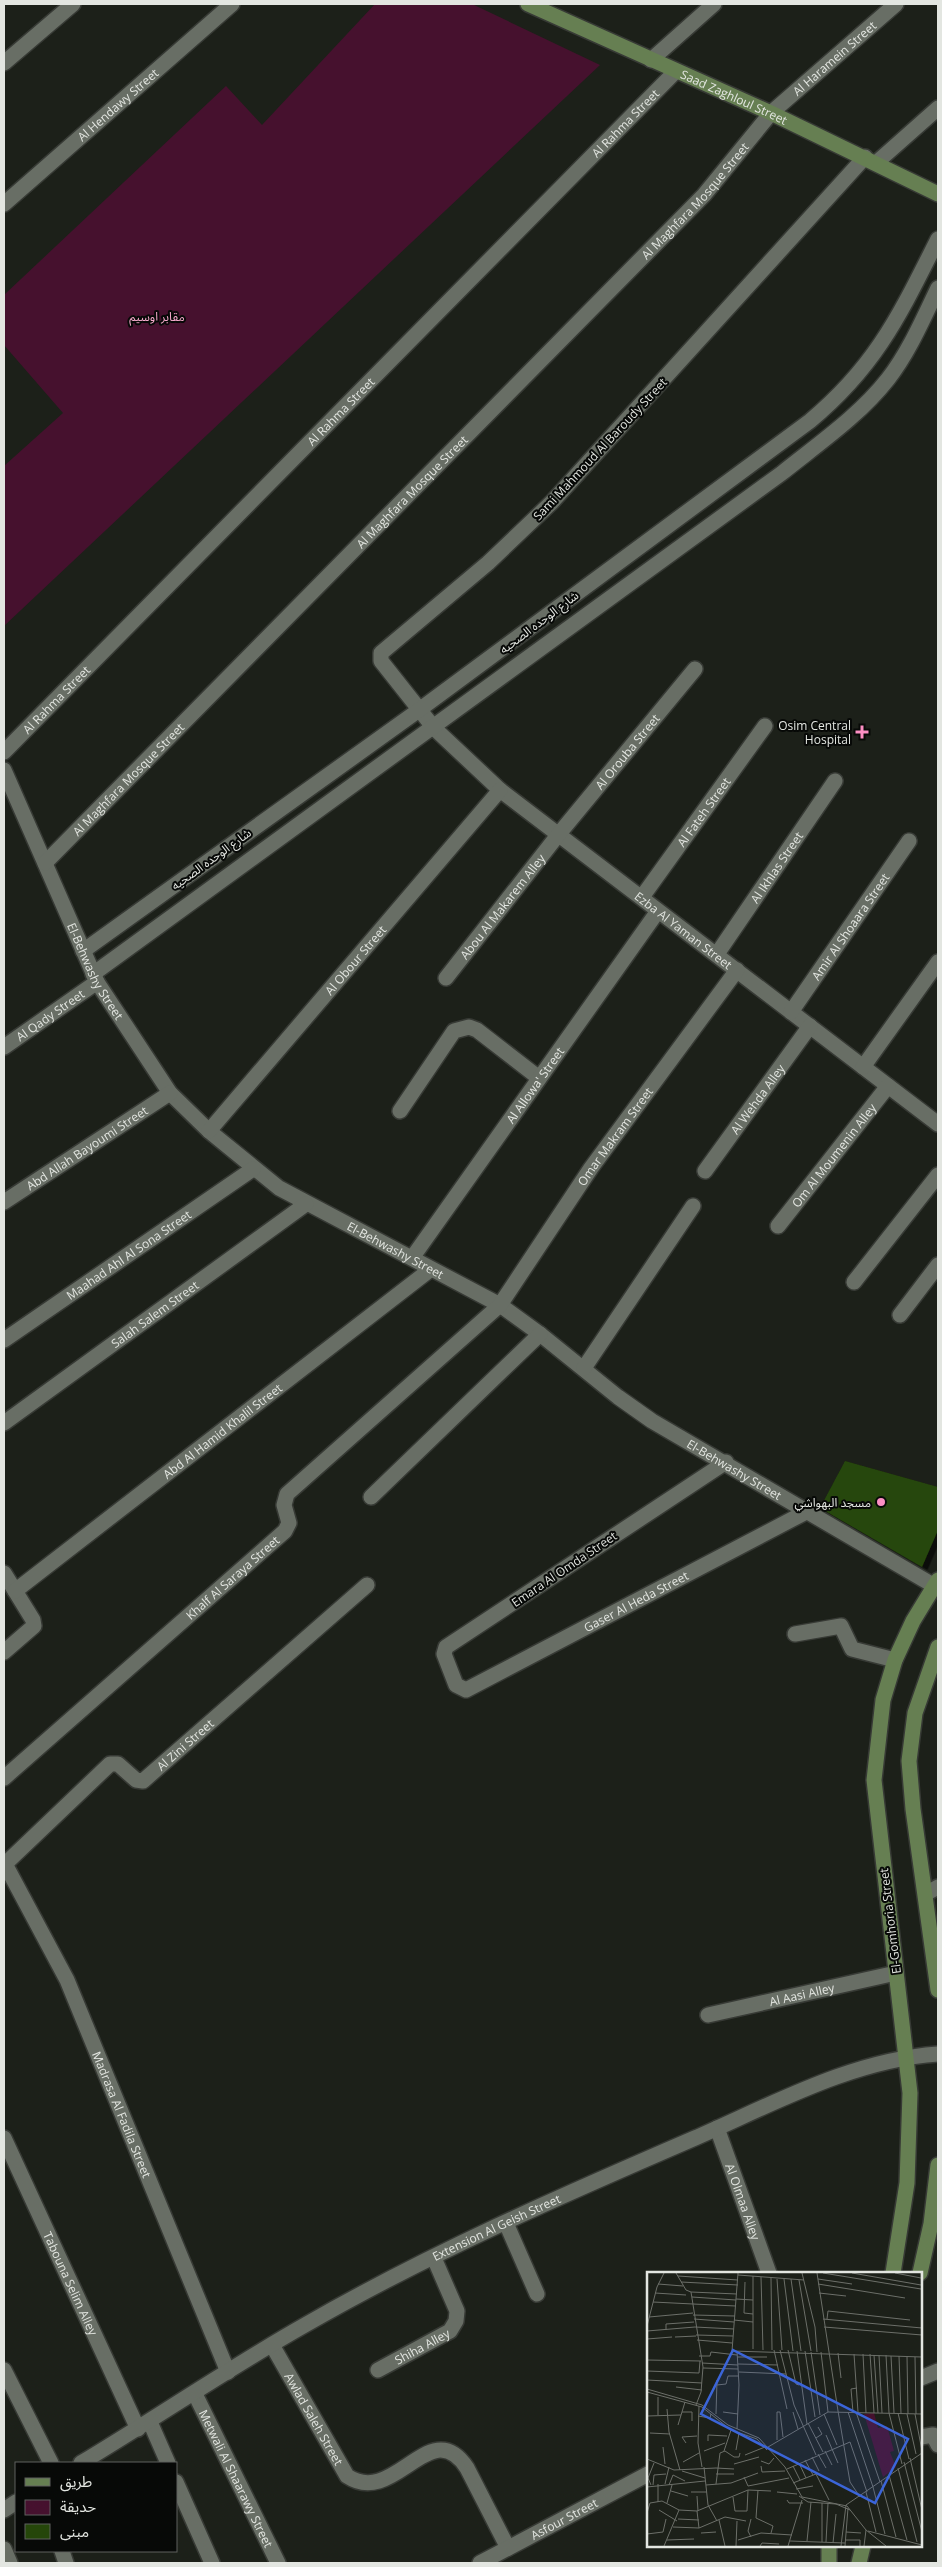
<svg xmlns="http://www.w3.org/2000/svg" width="942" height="2567" viewBox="0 0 942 2567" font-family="'Open Sans','Noto Sans Arabic',sans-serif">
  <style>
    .green { fill: #46112e }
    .building { fill: #25460a; filter: url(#shadow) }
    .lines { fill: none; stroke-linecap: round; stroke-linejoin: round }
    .street-casing { stroke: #373a35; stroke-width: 18 }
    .secondary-casing { stroke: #373a35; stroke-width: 18 }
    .street { stroke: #686e65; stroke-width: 15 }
    .secondary { stroke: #667f52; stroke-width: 15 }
    .poi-dot { fill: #fc8fc3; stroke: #070907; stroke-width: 2 }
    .labels { text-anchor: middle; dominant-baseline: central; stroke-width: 4; stroke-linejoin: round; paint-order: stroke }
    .street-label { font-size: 12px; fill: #e3e6e1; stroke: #070907 }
    .park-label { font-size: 12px; fill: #f7aacd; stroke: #070907 }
    .poi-label { font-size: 12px; fill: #e3e6e1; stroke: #070907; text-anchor: end }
    .inset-road { fill: none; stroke: #6c6f69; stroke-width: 1 }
    .view { fill: #3b65d9; fill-opacity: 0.15; stroke: #3b65d9; stroke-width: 2.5 }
    .inset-edge { fill: none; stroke: #e3e6e1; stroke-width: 2.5 }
  </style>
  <defs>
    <filter id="shadow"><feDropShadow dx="5.5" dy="3" stdDeviation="0" flood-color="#0009"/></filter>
  </defs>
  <rect width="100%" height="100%" fill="#1c2019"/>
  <path class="green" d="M 375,4 L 472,4 L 600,65 L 4,626 L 4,466 L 63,413 L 4,345 L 4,295 L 226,86 L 262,125 Z"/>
  <path class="building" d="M 845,1461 L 938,1487 L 938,1530 L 922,1567 L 820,1508 Z"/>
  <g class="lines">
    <g class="street-casing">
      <g id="street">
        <path d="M 651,60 L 714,4"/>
        <path d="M 4,63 L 73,4"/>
        <path id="s1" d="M 865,157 L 552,502 L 488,563 L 381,653 L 381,661 L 434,728 L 500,790 L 938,1124"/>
        <path d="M 876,163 L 938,108"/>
        <path id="s2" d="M 4,204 L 232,4"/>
        <path id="s3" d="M 4,752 L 676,71"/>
        <path id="s4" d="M 4,770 L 97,982 L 170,1093 L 209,1131 L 279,1188 L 500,1305 L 540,1334 L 618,1397 L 652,1421 L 938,1588"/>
        <path id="s5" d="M 45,863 L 704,195 L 771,113 L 896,4"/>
        <path id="s6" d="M 642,897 L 765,726"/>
        <path d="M 83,951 L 419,710 L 810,421 C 877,365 900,314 938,239"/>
        <path id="s7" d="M 717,954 L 835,781"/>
        <path d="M 93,974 L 782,473 C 818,444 859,416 888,379 C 909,352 923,319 938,288"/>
        <path id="s8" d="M 446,978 L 558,835 L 695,669"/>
        <path id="s9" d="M 791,1012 L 909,841"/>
        <path id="s10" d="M 4,1047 L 97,982"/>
        <path d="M 863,1067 L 938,962"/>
        <path d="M 400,1111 L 454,1031 L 469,1027 L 477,1030 L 539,1078"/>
        <path id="s11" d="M 209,1131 L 500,790"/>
        <path id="s12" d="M 705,1171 L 810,1026"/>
        <path id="s13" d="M 4,1202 L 170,1093"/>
        <path id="s14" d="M 778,1226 L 888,1086"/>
        <path id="s15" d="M 412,1258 L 658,911"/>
        <path d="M 854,1282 L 938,1175"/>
        <path d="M 900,1315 L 938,1265"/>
        <path id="s16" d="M 4,1340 L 253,1169"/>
        <path d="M 584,1368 L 693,1206"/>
        <path id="s17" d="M 4,1423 L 306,1204"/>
        <path id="s18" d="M 726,1462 L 446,1647 L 444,1654 L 456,1685 L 466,1690 L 806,1512"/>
        <path d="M 371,1497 L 540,1334"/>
        <path d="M 4,1573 L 33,1620 L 34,1626 L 4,1652"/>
        <path id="s19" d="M 15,1591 L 431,1269"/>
        <path d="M 795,1634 L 841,1626 L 852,1649 L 895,1660"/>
        <path id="s20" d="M 4,1778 L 285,1531 L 289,1523 L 284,1505 L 287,1494 L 500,1305 L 591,1168 L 737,970"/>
        <path id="s21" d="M 4,1862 L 67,1980 L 228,2372"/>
        <path id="s22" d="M 4,1865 L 110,1764 L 118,1764 L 136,1780 L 143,1781 L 367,1585"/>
        <path d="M 927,1893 L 938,1887"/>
        <path id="s23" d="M 708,2015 L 896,1973"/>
        <path id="s24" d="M 717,2128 L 769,2273"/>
        <path id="s25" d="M 4,2138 L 138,2429"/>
        <path d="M 506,2223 L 537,2294"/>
        <path id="s26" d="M 272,2345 L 347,2476 C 395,2508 430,2412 467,2468 L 508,2548"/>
        <path d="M 4,2370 L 51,2463"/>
        <path id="s27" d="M 378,2370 L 450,2331 L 456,2321 L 457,2311 L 434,2258"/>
        <path d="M 921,2378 L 938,2371"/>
        <path id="s28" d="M 195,2394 L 278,2563"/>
        <path d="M 150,2422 L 168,2463"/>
        <path d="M 921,2437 L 933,2435 L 938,2445"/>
        <path id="s29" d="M 81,2463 C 156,2418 229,2368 305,2325 C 430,2253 563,2195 695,2138 C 773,2104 852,2060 938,2054"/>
        <path d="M 176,2482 L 212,2563"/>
        <path d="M 4,2510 L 16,2502"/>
        <path d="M 4,2549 L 10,2563"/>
        <path d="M 62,2551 L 66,2563"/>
        <path id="s30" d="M 480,2563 L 648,2474"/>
      </g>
    </g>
    <g class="secondary-casing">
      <g id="secondary">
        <path id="s31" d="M 528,4 L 771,113 L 938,194"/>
        <path d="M 938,1647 L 915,1713 L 909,1761 L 913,1809 L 938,1990"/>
        <path d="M 893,2273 L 907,2183 L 910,2093 L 874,1780 L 883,1700 L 895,1660 L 913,1621 L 938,1580"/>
        <path d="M 920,2273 L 931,2224 L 938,2165"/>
        <path d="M 829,2563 L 829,2546"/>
        <path d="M 859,2563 L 863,2546"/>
      </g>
    </g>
    <use href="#street" class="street"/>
    <use href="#secondary" class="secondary"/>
  </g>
  <g class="poi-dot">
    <path d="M859.5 724.5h5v5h5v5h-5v5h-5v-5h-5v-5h5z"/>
    <circle cx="881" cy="1502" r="5"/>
  </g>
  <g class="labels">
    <g class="street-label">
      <text stroke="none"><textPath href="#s5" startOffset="1128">Al Haramein Street</textPath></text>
      <text stroke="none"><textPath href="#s31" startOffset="226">Saad Zaghloul Street</textPath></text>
      <text stroke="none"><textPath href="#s2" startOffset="151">Al Hendawy Street</textPath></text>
      <text stroke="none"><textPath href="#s3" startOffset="884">Al Rahma Street</textPath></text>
      <text stroke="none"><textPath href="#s5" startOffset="928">Al Maghfara Mosque Street</textPath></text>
      <text stroke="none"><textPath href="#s3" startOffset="479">Al Rahma Street</textPath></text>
      <text transform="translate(600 449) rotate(-47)">Sami Mahmoud Al Baroudy Street</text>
      <text stroke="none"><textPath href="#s5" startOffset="522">Al Maghfara Mosque Street</textPath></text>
      <text transform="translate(539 622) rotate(-37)">شارع الوحده الصحيه</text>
      <text stroke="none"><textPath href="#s3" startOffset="74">Al Rahma Street</textPath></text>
      <text stroke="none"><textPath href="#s8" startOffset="290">Al Orouba Street</textPath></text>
      <text stroke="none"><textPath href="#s5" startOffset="118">Al Maghfara Mosque Street</textPath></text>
      <text stroke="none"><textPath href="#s6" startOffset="105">Al Fateh Street</textPath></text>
      <text transform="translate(211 859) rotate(-36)">شارع الوحده الصحيه</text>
      <text stroke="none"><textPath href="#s7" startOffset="105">Al Ikhlas Street</textPath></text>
      <text stroke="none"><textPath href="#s8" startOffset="91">Abou Al Makarem Alley</textPath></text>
      <text stroke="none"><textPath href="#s9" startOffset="104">Amir Al Shoaara Street</textPath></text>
      <text stroke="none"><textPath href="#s1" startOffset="1109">Ezba Al Yaman Street</textPath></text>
      <text stroke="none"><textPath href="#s11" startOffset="225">Al Obour Street</textPath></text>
      <text stroke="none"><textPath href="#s4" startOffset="221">El-Behwashy Street</textPath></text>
      <text stroke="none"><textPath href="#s10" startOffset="56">Al Qady Street</textPath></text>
      <text stroke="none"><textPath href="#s15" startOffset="212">Al Allowa' Street</textPath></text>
      <text stroke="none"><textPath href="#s12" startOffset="89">Al Wehda Alley</textPath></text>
      <text stroke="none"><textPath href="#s20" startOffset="902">Omar Makram Street</textPath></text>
      <text stroke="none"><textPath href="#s13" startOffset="99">Abd Allah Bayoumi Street</textPath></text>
      <text stroke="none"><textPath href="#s14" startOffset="90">Om Al Moumenin Alley</textPath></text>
      <text stroke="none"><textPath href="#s4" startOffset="641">El-Behwashy Street</textPath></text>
      <text stroke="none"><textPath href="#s16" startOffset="151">Maahad Ahl Al Sona Street</textPath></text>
      <text stroke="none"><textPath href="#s17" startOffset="186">Salah Salem Street</textPath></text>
      <text stroke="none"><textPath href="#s19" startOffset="262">Abd Al Hamid Khalil Street</textPath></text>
      <text stroke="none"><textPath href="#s4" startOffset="1046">El-Behwashy Street</textPath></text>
      <text transform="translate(564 1569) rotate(-34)">Emara Al Omda Street</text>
      <text stroke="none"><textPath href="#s20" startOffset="304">Khalf Al Saraya Street</textPath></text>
      <text stroke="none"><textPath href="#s18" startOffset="579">Gaser Al Heda Street</textPath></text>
      <text stroke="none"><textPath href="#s22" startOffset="241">Al Zini Street</textPath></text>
      <text transform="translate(890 1921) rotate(-97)">El-Gomhoria Street</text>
      <text stroke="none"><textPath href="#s23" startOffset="96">Al Aasi Alley</textPath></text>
      <text stroke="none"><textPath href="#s21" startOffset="279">Madrasa Al Fadila Street</textPath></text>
      <text stroke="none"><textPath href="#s24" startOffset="78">Al Olmaa Alley</textPath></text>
      <text stroke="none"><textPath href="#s29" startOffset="478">Extension Al Geish Street</textPath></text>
      <text stroke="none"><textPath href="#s25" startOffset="160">Tabouna Selim Alley</textPath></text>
      <text stroke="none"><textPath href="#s27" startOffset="50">Shiha Alley</textPath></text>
      <text stroke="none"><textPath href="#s26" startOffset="85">Awlad Saleh Street</textPath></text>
      <text stroke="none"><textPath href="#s28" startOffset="94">Metwali Al Shaarawy Street</textPath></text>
      <text stroke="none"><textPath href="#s30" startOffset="95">Asfour Street</textPath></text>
    </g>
    <g class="park-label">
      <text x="157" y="316">مقابر اوسيم</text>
    </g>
    <g class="poi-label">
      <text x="851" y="725">Osim Central<tspan x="851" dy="14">Hospital</tspan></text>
      <text x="871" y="1502">مسجد البهواشي</text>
    </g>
  </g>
  <g transform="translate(647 2272)">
    <rect width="275" height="275" fill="#1c2019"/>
    <path d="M 227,141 L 231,156 L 240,154 L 247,179 L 243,180 L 249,195 L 236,205 L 217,142 Z" fill="#46112e"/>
    <path class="inset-road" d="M 29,1 L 39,18 L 44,20 L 56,95 L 54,120 L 49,133M 91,1 L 85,79 L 275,85M 155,1 L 168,55 L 170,80M 170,1 L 191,139M 176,1 L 274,17M 205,1 L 274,13M 248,1 L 274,6M 274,1 L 275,32M 91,3 L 157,8M 31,4 L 91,8M 106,4 L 106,77M 114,5 L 116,78M 124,6 L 125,78M 130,7 L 135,78M 137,7 L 146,79M 144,7 L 154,79M 171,7 L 205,12M 152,8 L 164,79M 34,10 L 91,13M 98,10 L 97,41 L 106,42M 11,12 L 36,14M 171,12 L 258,26M 44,20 L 90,22M 8,21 L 39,23M 172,21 L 199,24M 45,25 L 89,28M 89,27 L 106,28M 6,30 L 46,32M 46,32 L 89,34M 46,43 L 88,44M 2,45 L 46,41M 47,47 L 87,50M 176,47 L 275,56M 180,47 L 181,39 L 263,48M 87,48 L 106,50M 0,54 L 10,15 L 17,1M 177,55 L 275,63M 19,58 L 19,52 L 47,50M 0,59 L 48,55 L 87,57M 49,63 L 86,64M 28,65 L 49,64M 0,67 L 25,65M 50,68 L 85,71M 127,78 L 140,137M 133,78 L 147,133 L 169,183M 141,78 L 149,112 L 152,113M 150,79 L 160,152M 158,79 L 168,145M 164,80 L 173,143M 174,80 L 181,140M 191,81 L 194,106M 207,82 L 211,140M 216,82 L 219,141M 223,82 L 227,141M 227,83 L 231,141M 232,83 L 235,141M 239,83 L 242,141 L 255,192M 52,84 L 63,84 L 64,80 L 90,83M 244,84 L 247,141M 252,84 L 254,142M 260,84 L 261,142M 90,85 L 120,85M 268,85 L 269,142M 0,88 L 54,89M 55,91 L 91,93M 91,92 L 131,93M 56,96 L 91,97M 0,99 L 52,101 L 53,89M 92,100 L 139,102M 0,108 L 55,111M 70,113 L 79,112 L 81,104 L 92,104M 29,115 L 55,118M 0,117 L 55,133 L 81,153 L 112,166 L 138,195 L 155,225 L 200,234 L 219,258 L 239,274M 0,120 L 55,135 L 84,158 L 110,167 L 120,178M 11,125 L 11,143M 52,134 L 51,171 L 55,195M 20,137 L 22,160 L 33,198M 191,139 L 203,210 L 213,225M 35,140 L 45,140 L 45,149M 76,140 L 91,142M 130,140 L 133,140 L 136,165M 130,140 L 130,168M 146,140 L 151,157M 201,140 L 226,215 L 238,262M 206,140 L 204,117 L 210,116M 209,140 L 233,210M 251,141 L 262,187M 69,142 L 70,108M 177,142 L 190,173M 260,142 L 269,182M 268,142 L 275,179M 0,144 L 34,143M 51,144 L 63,146 L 64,142M 161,151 L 176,180M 31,153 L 38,130M 90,157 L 92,113 L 90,79M 3,161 L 23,162M 179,163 L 191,191M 169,166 L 175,162 L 171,155M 61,169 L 61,163 L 80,164M 39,171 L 35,165 L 50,164M 16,175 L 18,192M 121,175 L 181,140 L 275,142M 89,178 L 92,161M 57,179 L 78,171M 77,179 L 84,158M 178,179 L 185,193M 171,182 L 179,196M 98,183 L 118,175M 165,185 L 172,199M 263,186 L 275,238M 0,187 L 27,198 L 69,196M 158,188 L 166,203M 114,189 L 122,192 L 127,186M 36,190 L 52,181M 257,190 L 275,260M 152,191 L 159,206M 87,192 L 112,185M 114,194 L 115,200 L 138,199M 146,194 L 153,208M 57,195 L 61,233 L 70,249M 69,196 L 87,197M 251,196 L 270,270M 140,197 L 203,170 L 220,220M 35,199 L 58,206M 69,202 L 87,202M 242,203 L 260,268M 97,205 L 101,214 L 142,206M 234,209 L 249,265M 146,211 L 169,202 L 182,228M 18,212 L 22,195M 69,212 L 73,181 L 78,179 L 87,185 L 92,185 L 93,181M 4,213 L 1,206 L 7,191M 6,213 L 7,203 L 19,202M 22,213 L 26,203 L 38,209M 59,213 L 84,211 L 111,201M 0,215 L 58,209M 149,217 L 166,214M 111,218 L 109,246 L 126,254 L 124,261M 24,219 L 41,224M 44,220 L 60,220M 130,220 L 150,222M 219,220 L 229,260M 50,224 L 51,239M 152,224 L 161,230 L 189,232 L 203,238M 86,225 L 88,239 L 100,239 L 101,218M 140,228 L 142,231 L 156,231M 11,230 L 11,212M 20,231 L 25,213M 12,238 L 30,249M 50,239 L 52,256M 0,241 L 3,231 L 15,229 L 32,238 L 50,239 L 101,218 L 124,219M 31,247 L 52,248M 72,248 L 78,274M 26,255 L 52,256 L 78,245 L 99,249M 221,259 L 275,273M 199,260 L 214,261M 54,261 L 69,260M 0,262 L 16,260 L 19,247M 104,265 L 101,259 L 104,247M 20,268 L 47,267M 91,268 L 114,261 L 145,263M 198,268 L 213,268 L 213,274M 143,269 L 198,271M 160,269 L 164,230M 175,270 L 175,231M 179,270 L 181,231M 186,271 L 189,242M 17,274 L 32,238M 89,274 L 90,249M 113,274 L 115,271 L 132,272M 141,274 L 155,228M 194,274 L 199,233 L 275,181M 198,274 L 201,236M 217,274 L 219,258"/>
    <path class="view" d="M 86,78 L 261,167 L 228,231 L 54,142 Z"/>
    <rect width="275" height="275" class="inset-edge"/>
  </g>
  <rect width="942" height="2567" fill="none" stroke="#e3e6e1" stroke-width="10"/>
  <rect x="15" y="2462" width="162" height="90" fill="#070907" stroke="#5f615e"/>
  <rect x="25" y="2478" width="25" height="8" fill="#667f52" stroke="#5f615e"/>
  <text x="60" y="2487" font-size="15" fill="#e3e6e1">طريق</text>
  <rect x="25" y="2500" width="25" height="15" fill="#46112e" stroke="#5f615e"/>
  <text x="60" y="2512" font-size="15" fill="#e3e6e1">حديقة</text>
  <rect x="25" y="2524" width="25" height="15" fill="#25460a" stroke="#5f615e"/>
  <text x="60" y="2537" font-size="15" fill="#e3e6e1">مبنى</text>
</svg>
